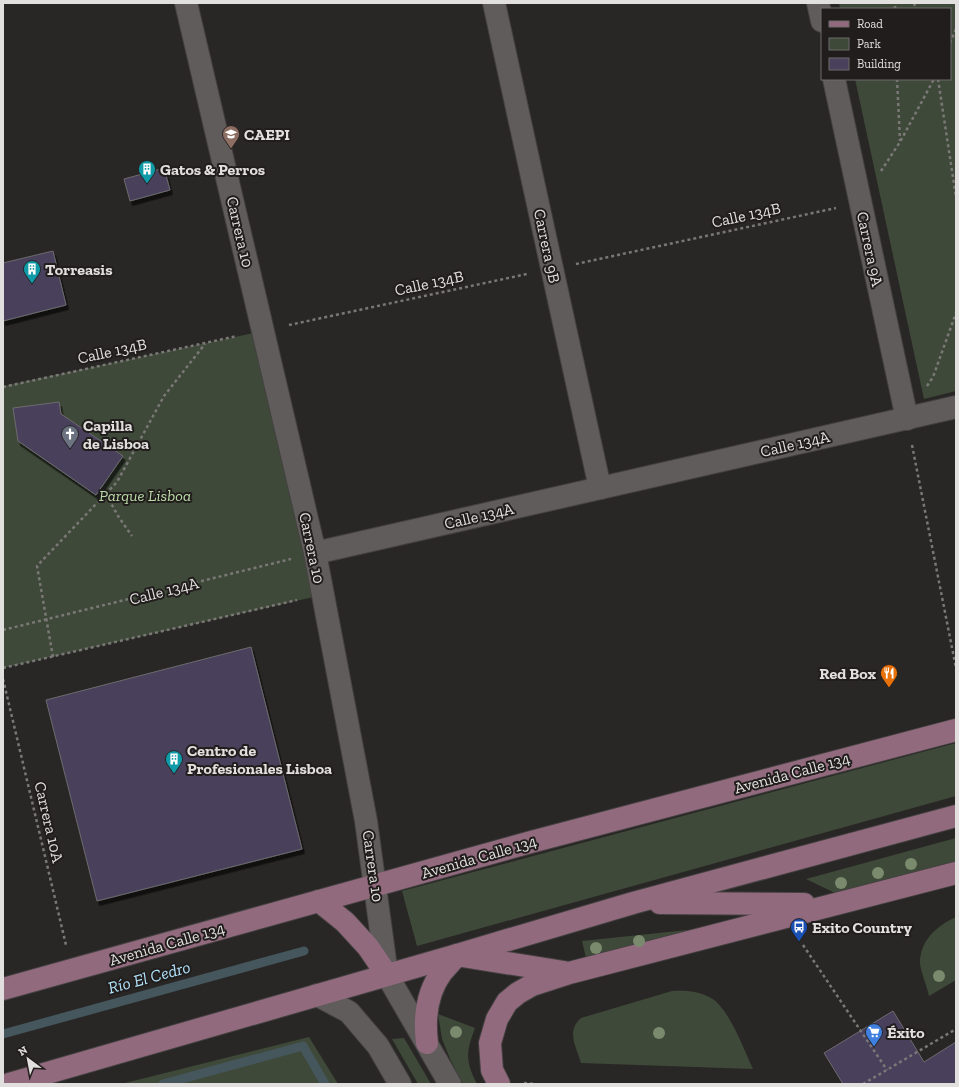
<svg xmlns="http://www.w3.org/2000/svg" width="959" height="1087" viewBox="0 0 959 1087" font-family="'Zilla Slab',serif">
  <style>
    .green { fill: #3f4939 }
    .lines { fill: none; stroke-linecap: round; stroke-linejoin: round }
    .stream { stroke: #45565d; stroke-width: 9 }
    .building { fill: #49405b; stroke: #6c6b6e; filter: url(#shadow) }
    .street-casing { stroke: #444141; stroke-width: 24 }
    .primary-casing { stroke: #444141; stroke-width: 24 }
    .path { stroke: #7a7876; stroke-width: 2.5; stroke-dasharray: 3 3; stroke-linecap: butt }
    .street { stroke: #605c5b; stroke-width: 22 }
    .primary { stroke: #926a7e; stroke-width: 22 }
    .tree { fill: #7a8a6d }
    .labels { text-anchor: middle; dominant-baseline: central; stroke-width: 4; stroke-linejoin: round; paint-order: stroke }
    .poi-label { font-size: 16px; font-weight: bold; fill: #e2e0df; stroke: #201d1c; text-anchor: start }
    .street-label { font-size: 16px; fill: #e2e0df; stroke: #201d1c }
    .park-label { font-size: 16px; font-style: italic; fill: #bcdba8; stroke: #201d1c }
    .water-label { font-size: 17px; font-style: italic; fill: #b0e2fa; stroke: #201d1c }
  </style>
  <defs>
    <filter id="shadow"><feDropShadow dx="2.5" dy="4.5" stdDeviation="0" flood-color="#0009"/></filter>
  </defs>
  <rect width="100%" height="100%" fill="#292725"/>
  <g class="green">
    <path d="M 839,3 L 956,3 L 956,391 L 924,399 L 855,79 L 950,79 L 950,9 L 840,9 Z"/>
    <path d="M 263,331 L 322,595 L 3,668 L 3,386 Z"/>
    <path d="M 956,743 L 956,796 L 417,946 L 402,891 Z"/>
    <path d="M 956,838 L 956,862 L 835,893 L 806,879 Z"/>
    <path d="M 956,917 L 956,980 L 929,996 C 927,986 921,973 920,963 C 920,940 937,926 956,917 Z"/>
    <path d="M 697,929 L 586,958 L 582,941 Z"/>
    <path d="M 672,991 C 684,990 699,991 711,998 C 729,1008 744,1050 753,1069 L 581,1063 C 576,1046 566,1031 581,1018 Z"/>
    <path d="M 438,1014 L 475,1028 C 466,1052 465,1061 477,1084 L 463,1084 L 451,1061 L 442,1039 Z"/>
    <path d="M 309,1037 L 338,1084 L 121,1084 Z"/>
    <path d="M 404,1038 L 431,1084 L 418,1084 L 392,1039 Z"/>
  </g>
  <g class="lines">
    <g class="stream">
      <path d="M 3,1034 L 304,951"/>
      <path d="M 163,1084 L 303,1046 L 325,1084"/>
    </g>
  </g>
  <g class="building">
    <path d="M 164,168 L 170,190 L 130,201 L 124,179 Z"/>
    <path d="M 53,251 L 66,305 L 3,321 L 3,263 Z"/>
    <path d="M 59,402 L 61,414 L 123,456 L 96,495 L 18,441 L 13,408 Z"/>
    <path d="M 251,647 L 302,849 L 97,901 L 46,700 Z"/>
    <path d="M 893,1011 L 924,1062 L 956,1042 L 956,1084 L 843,1084 L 824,1053 Z"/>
  </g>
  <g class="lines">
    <g class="street-casing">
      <g id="street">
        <path d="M 186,3 L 315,553 L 366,821 L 387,975 L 450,1084"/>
        <path d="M 494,3 L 600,488"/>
        <path d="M 818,3 L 822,21"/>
        <path d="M 834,79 L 907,419"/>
        <path d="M 315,553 L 956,407"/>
        <path d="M 317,995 L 349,1012 L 378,1046 L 400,1084"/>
      </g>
    </g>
    <g class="primary-casing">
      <g id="primary">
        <path d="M 319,901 L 345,922 L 368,947 L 387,975"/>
        <path d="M 660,903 L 804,904"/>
        <path d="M 462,956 L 564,972"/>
        <path d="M 3,989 L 531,842 L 956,730"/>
        <path d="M 427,1043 C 424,1018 427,992 442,972 C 447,966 452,961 457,955"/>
        <path d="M 9,1084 L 457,955 L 633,903 L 956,816"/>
        <path d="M 499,1084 L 492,1070 L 490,1043 L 497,1019 L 507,1002 L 518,993 L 532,985 L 569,973 L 956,873"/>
      </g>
    </g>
    <g class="path">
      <path d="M 914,3 L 916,9"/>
      <path d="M 895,9 L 895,3"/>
      <path d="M 950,43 L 956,29"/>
      <path d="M 897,79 L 900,141"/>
      <path d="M 938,79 L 956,197"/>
      <path d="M 881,171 L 900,142 L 934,79"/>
      <path d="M 576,264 L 836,208"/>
      <path d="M 289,325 L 527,274"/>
      <path d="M 927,386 L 933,377 L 956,313"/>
      <path d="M 3,387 L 237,336"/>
      <path d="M 912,445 L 956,668"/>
      <path d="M 106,494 L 118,516 L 132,536"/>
      <path d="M 3,630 L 291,559"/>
      <path d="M 53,657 L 37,566 L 117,482 L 164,396 L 205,344"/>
      <path d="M 3,668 L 297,600"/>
      <path d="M 3,679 L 66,945"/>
      <path d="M 803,945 L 887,1070"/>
      <path d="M 524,1083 L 535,1084"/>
      <path d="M 863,1084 L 956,1029"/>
    </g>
    <use href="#street" class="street"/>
    <use href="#primary" class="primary"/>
  </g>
  <g class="tree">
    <circle cx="911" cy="864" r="6"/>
    <circle cx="878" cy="873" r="6"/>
    <circle cx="841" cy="883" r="6"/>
    <circle cx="639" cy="941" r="6"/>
    <circle cx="596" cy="948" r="6"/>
    <circle cx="939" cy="976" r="6"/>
    <circle cx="456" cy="1032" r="6"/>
    <circle cx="659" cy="1033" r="6"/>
  </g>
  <defs>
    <g id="school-pin" transform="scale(0.9)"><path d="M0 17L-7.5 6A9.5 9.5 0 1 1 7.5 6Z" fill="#8d6e63" stroke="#201d1c"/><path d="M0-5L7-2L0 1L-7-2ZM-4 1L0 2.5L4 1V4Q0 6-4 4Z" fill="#fff"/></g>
    <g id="building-pin" transform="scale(0.9)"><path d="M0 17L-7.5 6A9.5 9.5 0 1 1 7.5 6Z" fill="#0f9aa8" stroke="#201d1c"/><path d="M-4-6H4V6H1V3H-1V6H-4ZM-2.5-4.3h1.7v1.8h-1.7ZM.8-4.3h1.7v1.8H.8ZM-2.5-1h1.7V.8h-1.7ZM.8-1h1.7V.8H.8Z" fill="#fff"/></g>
    <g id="church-pin" transform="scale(0.9)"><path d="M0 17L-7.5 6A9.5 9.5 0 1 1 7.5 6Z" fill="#6b7280" stroke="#201d1c"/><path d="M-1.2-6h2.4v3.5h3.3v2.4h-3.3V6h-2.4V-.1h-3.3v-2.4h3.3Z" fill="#fff"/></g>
    <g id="restaurant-pin" transform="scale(0.9)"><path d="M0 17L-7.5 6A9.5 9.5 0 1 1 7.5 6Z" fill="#e8710a" stroke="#201d1c"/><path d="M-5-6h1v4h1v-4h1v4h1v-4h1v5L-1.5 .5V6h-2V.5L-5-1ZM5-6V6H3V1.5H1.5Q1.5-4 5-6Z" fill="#fff"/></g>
    <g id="bus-pin" transform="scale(0.9)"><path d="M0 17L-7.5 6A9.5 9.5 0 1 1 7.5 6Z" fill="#1a4fb4" stroke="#201d1c"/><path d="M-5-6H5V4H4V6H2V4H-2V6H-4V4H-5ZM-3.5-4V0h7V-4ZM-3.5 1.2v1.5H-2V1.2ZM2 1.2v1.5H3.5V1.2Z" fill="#fff"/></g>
    <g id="supermarket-pin" transform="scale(0.9)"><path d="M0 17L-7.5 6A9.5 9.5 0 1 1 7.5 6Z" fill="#3f7fe0" stroke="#201d1c"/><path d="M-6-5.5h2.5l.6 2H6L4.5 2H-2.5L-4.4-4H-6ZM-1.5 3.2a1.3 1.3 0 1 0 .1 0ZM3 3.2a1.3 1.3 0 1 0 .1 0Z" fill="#fff"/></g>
  </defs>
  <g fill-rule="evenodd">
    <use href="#school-pin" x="231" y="134"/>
    <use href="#building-pin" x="147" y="169"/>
    <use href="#building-pin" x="32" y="269"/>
    <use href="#church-pin" x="70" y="434"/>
    <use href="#restaurant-pin" x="889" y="673"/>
    <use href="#building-pin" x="174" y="759"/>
    <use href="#bus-pin" x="799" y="927"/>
    <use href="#supermarket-pin" x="874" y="1032"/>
  </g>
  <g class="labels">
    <g class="poi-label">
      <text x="244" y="134">CAEPI</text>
      <text x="160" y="169">Gatos &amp; Perros</text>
      <text x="45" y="269">Torreasis</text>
      <text x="83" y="425">Capilla<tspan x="83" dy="18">de Lisboa</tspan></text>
      <text x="876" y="673" text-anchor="end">Red Box</text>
      <text x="187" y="750">Centro de<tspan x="187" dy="18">Profesionales Lisboa</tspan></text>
      <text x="812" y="927">Exito Country</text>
      <text x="887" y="1032">Éxito</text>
    </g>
    <g class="street-label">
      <text transform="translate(746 215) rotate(-12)">Calle 134B</text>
      <text transform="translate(240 232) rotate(77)">Carrera 10</text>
      <text transform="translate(547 246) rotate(78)">Carrera 9B</text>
      <text transform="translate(870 249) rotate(78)">Carrera 9A</text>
      <text transform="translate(429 283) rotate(-12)">Calle 134B</text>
      <text transform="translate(112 351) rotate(-12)">Calle 134B</text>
      <text transform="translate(795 444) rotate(-13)">Calle 134A</text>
      <text transform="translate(479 516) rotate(-13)">Calle 134A</text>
      <text transform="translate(312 548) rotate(78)">Carrera 10</text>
      <text transform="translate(164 591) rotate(-14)">Calle 134A</text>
      <text transform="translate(792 773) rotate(-15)">Avenida Calle 134</text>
      <text transform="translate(49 822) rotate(77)">Carrera 10A</text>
      <text transform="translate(479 857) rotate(-16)">Avenida Calle 134</text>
      <text transform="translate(373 866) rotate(82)">Carrera 10</text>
      <text transform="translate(167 944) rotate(-16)">Avenida Calle 134</text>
    </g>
    <g class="park-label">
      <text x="145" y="495">Parque Lisboa</text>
    </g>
    <g class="water-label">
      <text transform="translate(149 977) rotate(-15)">Río El Cedro</text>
    </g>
  </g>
  <rect width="959" height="1087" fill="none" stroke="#e2e0df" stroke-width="8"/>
  <rect x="821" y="8" width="130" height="72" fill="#201d1c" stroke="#6e6b6a"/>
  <rect x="829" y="21" width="20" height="6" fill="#926a7e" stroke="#6e6b6a"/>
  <text x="857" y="28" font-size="12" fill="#e2e0df">Road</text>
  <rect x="829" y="38" width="20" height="12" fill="#3f4939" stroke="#6e6b6a"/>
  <text x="857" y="48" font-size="12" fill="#e2e0df">Park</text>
  <rect x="829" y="58" width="20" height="12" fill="#49405b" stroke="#6e6b6a"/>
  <text x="857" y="68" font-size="12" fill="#e2e0df">Building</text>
  <g transform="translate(28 1059) rotate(328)" stroke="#201d1c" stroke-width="3" paint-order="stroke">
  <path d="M0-3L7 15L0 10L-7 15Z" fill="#e2e0df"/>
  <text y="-6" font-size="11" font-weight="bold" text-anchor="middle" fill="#e2e0df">N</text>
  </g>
</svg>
